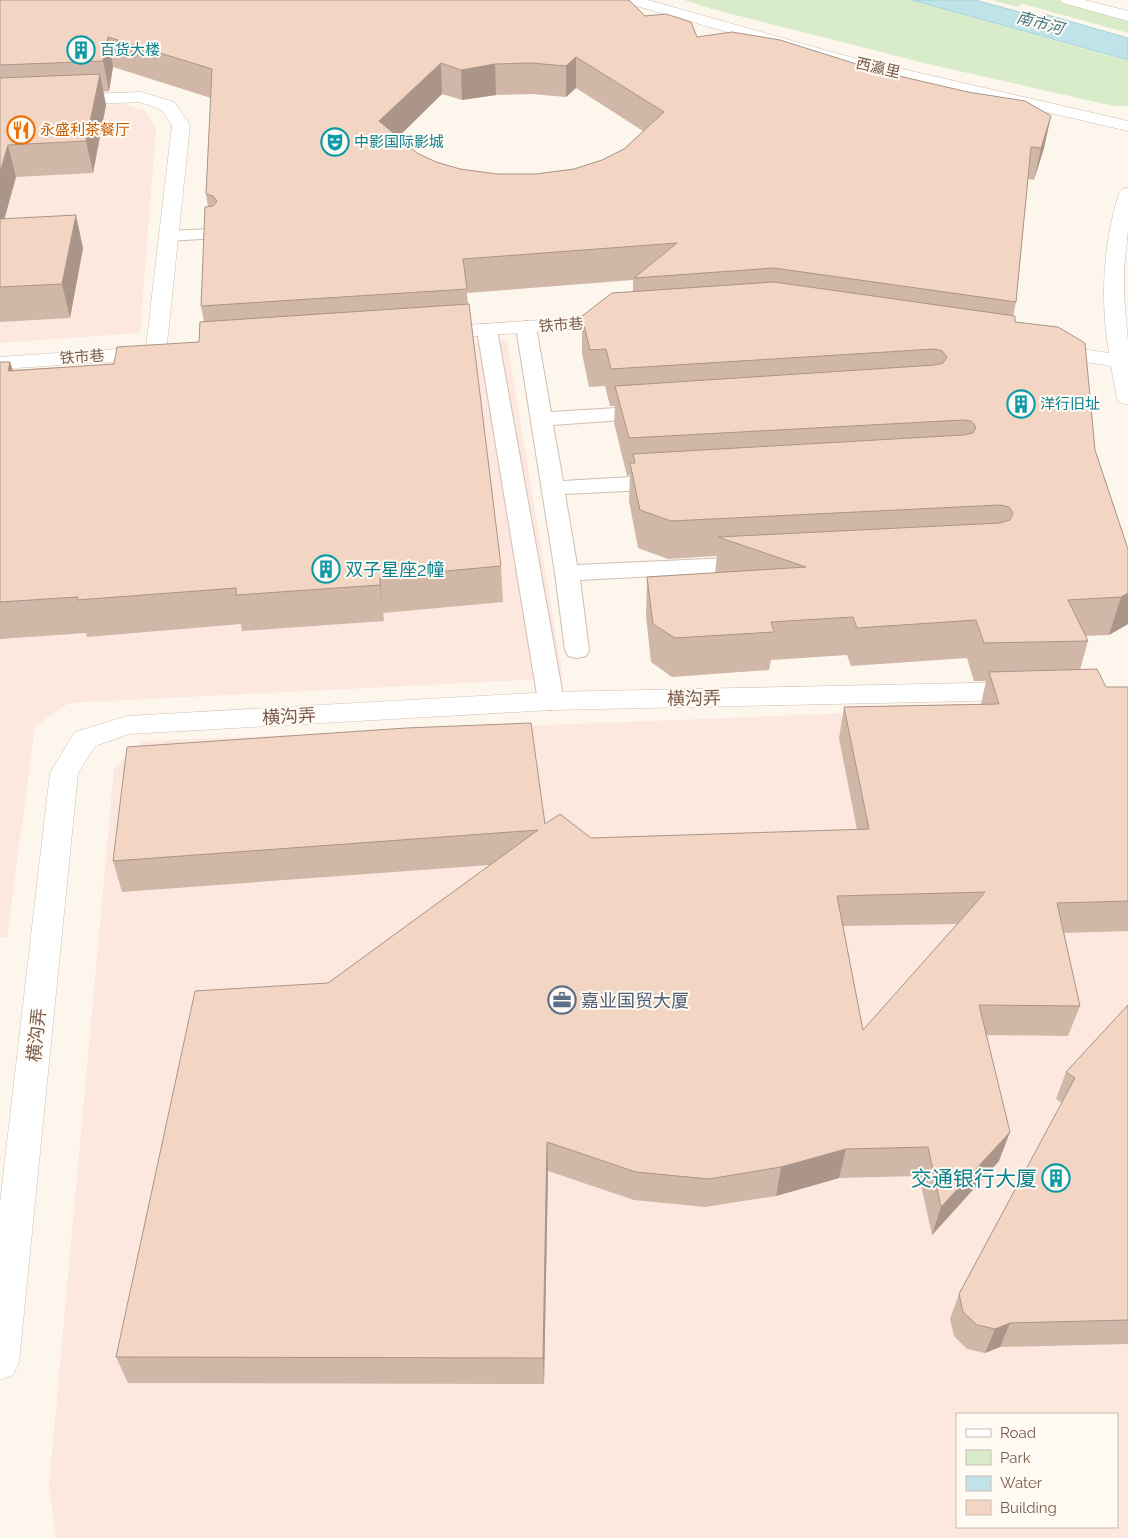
<svg xmlns="http://www.w3.org/2000/svg" width="1128" height="1538" viewBox="0 0 1128 1538" font-family="Raleway,'Noto Sans SC',sans-serif">
  <style>
    .commercial { fill: #fde8e0; fill-rule: evenodd }
    .green { fill: #d8ecc9 }
    .water { fill: #bfe3e8; stroke: #a5d3da }
    .lines { fill: none; stroke-linecap: round; stroke-linejoin: round }
    .lane-casing { stroke: #d1beb0; stroke-width: 2 }
    .street-casing { stroke: #d1beb0; stroke-width: 1 }
    .lane { fill: #fff; fill-rule: evenodd }
    .street { fill: #fff; fill-rule: evenodd }
    .wall { fill: #d1b7a8; fill-rule: evenodd }
    .shaded-wall { fill: #aa9588 }
    .building { fill: #f3d5c3; stroke: #aa9588; fill-rule: evenodd }
    .labels { text-anchor: middle; dominant-baseline: central; stroke-width: 4; stroke-linejoin: round; paint-order: stroke }
    .far-culture-label { font-size: 15px; fill: #0d838f; stroke: #fffaf3; text-anchor: start }
    .far-street-label { font-size: 15px; fill: #7a5c4d; stroke: #fffaf3 }
    .far-food-label { font-size: 15px; fill: #c56008; stroke: #fffaf3; text-anchor: start }
    .far-water-label { font-size: 16px; font-style: italic; fill: #437c86; stroke: #fffaf3 }
    .culture-label { font-size: 18px; fill: #0d838f; stroke: #fffaf3; text-anchor: start }
    .street-label { font-size: 18px; fill: #7a5c4d; stroke: #fffaf3 }
    .service-label { font-size: 18px; fill: #4e5e75; stroke: #fffaf3; text-anchor: start }
    .near-culture-label { font-size: 21px; fill: #0d838f; stroke: #fffaf3; text-anchor: end }
  </style>
  <rect width="100%" height="100%" fill="#fdf6ec"/>
  <g class="commercial">
    <path d="M 123,104 L 146,111 L 156,129 L 140,333 L 0,343 L 0,110 Z"/>
    <path d="M 507,340 L 563,678 L 69,703 L 35,726 L 7,937 L 0,937 L 0,374 Z"/>
    <path d="M 1128,702 L 1128,1538 L 56,1538 L 49,1487 L 114,768 L 144,741 ZM 957,1414 L 1117,1414 L 1117,1527 L 957,1527 Z"/>
  </g>
  <g class="green">
    <path d="M 684,0 L 910,0 L 1128,61 L 1128,106 L 1114,106 L 932,65 L 716,10 Z"/>
    <path d="M 992,0 L 1058,0 L 1128,18 L 1128,33 L 1023,4 L 1017,7 Z"/>
  </g>
  <path class="water" d="M 912,0 L 975,0 L 1038,17 L 1044,14 L 1128,38 L 1128,60 Z"/>
  <g class="lines">
    <g class="lane-casing">
      <g id="lane">
        <path d="M 211,229 L 217,230 L 220,234 L 217,238 L 169,241 L 163,240 L 160,236 L 163,232 L 169,231 Z"/>
        <path d="M 526,321 L 533,323 L 536,327 L 551,412 L 650,406 L 657,408 L 660,412 L 657,416 L 650,418 L 553,425 L 563,481 L 665,475 L 673,477 L 676,482 L 673,487 L 665,489 L 565,494 L 577,565 L 751,557 L 759,559 L 763,564 L 759,569 L 751,571 L 580,580 L 589,650 L 586,656 L 577,658 L 568,656 L 565,650 L 555,573 L 516,327 L 519,323 Z"/>
        <path d="M 487,324 L 494,326 L 497,330 L 564,701 L 560,707 L 551,710 L 542,707 L 538,701 L 477,330 L 480,326 Z"/>
      </g>
    </g>
    <g class="street-casing">
      <g id="street">
        <path d="M 623,0 L 648,0 L 846,56 L 1128,121 L 1128,131 L 836,63 L 626,3 Z"/>
        <path d="M 1060,0 L 1085,0 L 1128,11 L 1128,21 L 1063,3 Z"/>
        <path d="M 141,92 L 174,102 L 190,125 L 166,353 L 163,357 L 156,359 L 0,369 L 0,357 L 146,347 L 172,125 L 162,110 L 140,102 L 0,108 L 0,98 Z"/>
        <path d="M 1128,188 L 1128,230 L 1124,269 L 1124,296 L 1128,341 L 1128,404 L 1120,403 L 1117,398 L 1111,366 L 1049,356 L 1042,354 L 1039,350 L 1042,346 L 1049,344 L 1109,353 C 1100,299 1103,245 1119,193 L 1122,189 Z"/>
        <path d="M 620,315 L 627,317 L 630,321 L 627,325 L 436,339 L 429,337 L 426,333 L 429,329 L 436,327 Z"/>
        <path d="M 1021,682 L 1030,685 L 1034,691 L 1030,697 L 1021,700 L 551,710 L 129,734 L 95,746 L 78,773 L 19,1362 L 13,1375 L 0,1380 L 0,1203 L 50,773 L 75,732 L 127,716 L 551,692 Z"/>
      </g>
    </g>
    <use href="#lane" class="lane"/>
    <use href="#street" class="street"/>
  </g>
  <g class="wall">
    <path d="M 0,0 L 645,16 L 697,37 L 1044,148 L 1034,180 L 1028,179 L 1016,302 L 1013,316 L 1015,322 L 1095,450 L 1128,624 L 1109,635 L 1086,636 L 1088,641 L 1080,670 L 1106,687 L 1128,687 L 1128,931 L 1064,933 L 1080,1006 L 1068,1036 L 987,1035 L 999,1161 L 932,1235 L 919,1176 L 839,1178 L 776,1196 L 705,1207 L 634,1200 L 548,1171 L 544,1384 L 128,1383 L 116,1357 L 328,983 L 490,865 L 122,892 L 113,861 L 545,824 L 591,838 L 857,830 L 839,738 L 844,707 L 981,704 L 986,681 L 974,681 L 967,658 L 851,666 L 847,655 L 771,660 L 769,670 L 672,677 L 651,662 L 646,616 L 647,577 L 715,573 L 717,556 L 668,559 L 638,548 L 629,501 L 630,475 L 627,476 L 614,423 L 615,406 L 610,406 L 605,386 L 589,387 L 582,353 L 582,316 L 633,291 L 633,280 L 467,293 L 468,304 L 501,566 L 503,602 L 383,613 L 384,621 L 242,631 L 241,624 L 87,637 L 86,633 L 0,639 L 0,362 L 10,362 L 13,370 L 114,364 L 199,342 L 204,322 L 201,306 L 208,207 L 206,194 L 211,98 L 113,67 L 109,91 L 103,92 L 106,105 L 93,173 L 16,177 L 4,219 L 83,248 L 70,318 L 0,322 ZM 576,88 L 643,131 L 624,149 L 602,160 L 574,169 L 536,174 L 497,174 L 460,169 L 436,162 L 417,153 L 398,137 L 442,94 L 462,100 L 496,95 L 532,94 L 566,97 ZM 957,924 L 863,1030 L 843,926 Z"/>
    <path d="M 1128,1005 L 1128,1344 L 1000,1347 L 985,1353 L 967,1349 L 954,1336 L 950,1319 L 959,1294 L 1062,1103 L 1056,1099 L 1066,1072 Z"/>
  </g>
  <g class="shaded-wall">
    <path d="M 108,37 L 113,67 L 109,91 L 103,61 Z"/>
    <path d="M 576,57 L 576,88 L 566,97 L 566,66 Z"/>
    <path d="M 441,63 L 442,94 L 382,153 L 379,121 Z"/>
    <path d="M 495,64 L 496,95 L 462,100 L 461,70 Z"/>
    <path d="M 100,74 L 106,105 L 93,173 L 86,141 Z"/>
    <path d="M 1051,116 L 1044,148 L 1034,180 L 1041,148 Z"/>
    <path d="M 8,145 L 16,177 L 0,235 L 0,172 Z"/>
    <path d="M 76,215 L 83,248 L 70,318 L 62,284 Z"/>
    <path d="M 10,362 L 20,396 L 8,371 Z"/>
    <path d="M 380,577 L 383,613 L 384,621 L 380,585 Z"/>
    <path d="M 1128,593 L 1128,624 L 1109,635 L 1121,597 Z"/>
    <path d="M 1010,1132 L 999,1161 L 932,1235 L 941,1207 Z"/>
    <path d="M 547,1142 L 548,1171 L 544,1384 L 543,1358 Z"/>
    <path d="M 846,1149 L 839,1178 L 776,1196 L 781,1167 Z"/>
    <path d="M 1010,1323 L 1000,1347 L 985,1353 L 995,1329 Z"/>
  </g>
  <g class="building">
    <path d="M 0,0 L 629,0 L 645,16 L 666,14 L 691,22 L 697,37 L 732,32 L 780,40 L 882,72 L 968,92 L 1025,101 L 1051,116 L 1041,148 L 1031,147 L 1016,302 L 774,268 L 634,278 L 677,243 L 463,259 L 467,289 L 201,306 L 205,207 L 213,206 L 217,201 L 213,196 L 206,194 L 212,69 L 108,37 L 103,61 L 0,65 ZM 576,57 L 664,112 L 624,149 L 602,160 L 574,169 L 536,174 L 497,174 L 460,169 L 436,162 L 417,153 L 379,121 L 441,63 L 461,70 L 495,64 L 531,63 L 566,66 Z"/>
    <path d="M 100,74 L 86,141 L 8,145 L 0,172 L 0,78 Z"/>
    <path d="M 76,215 L 62,284 L 0,287 L 0,219 Z"/>
    <path d="M 774,282 L 1015,316 L 1015,322 L 1058,327 L 1085,343 L 1095,450 L 1128,549 L 1128,593 L 1121,597 L 1068,600 L 1088,641 L 984,643 L 976,620 L 857,628 L 853,617 L 771,622 L 774,632 L 675,638 L 653,624 L 647,577 L 806,567 L 718,537 L 1000,523 L 1010,520 L 1013,513 L 1009,507 L 1000,505 L 671,521 L 640,510 L 630,463 L 635,463 L 633,454 L 963,435 L 973,433 L 976,427 L 971,421 L 963,420 L 629,438 L 615,386 L 935,365 L 943,363 L 947,357 L 942,351 L 935,349 L 611,369 L 606,349 L 590,350 L 582,316 L 612,293 Z"/>
    <path d="M 469,304 L 501,566 L 380,577 L 380,585 L 236,595 L 236,588 L 77,600 L 78,597 L 0,602 L 0,362 L 10,362 L 8,371 L 114,364 L 117,347 L 199,342 L 200,322 Z"/>
    <path d="M 1097,669 L 1106,687 L 1128,687 L 1128,901 L 1057,903 L 1080,1006 L 979,1005 L 1010,1132 L 941,1207 L 928,1147 L 846,1149 L 781,1167 L 709,1179 L 636,1172 L 547,1142 L 543,1358 L 116,1357 L 195,991 L 328,983 L 538,830 L 113,861 L 127,747 L 406,728 L 531,723 L 545,824 L 560,814 L 591,838 L 869,829 L 844,707 L 999,704 L 989,672 ZM 985,892 L 974,905 L 863,1030 L 837,896 Z"/>
    <path d="M 1128,1005 L 1128,1320 L 1010,1323 L 995,1329 L 977,1325 L 963,1312 L 959,1294 L 1075,1078 L 1066,1072 Z"/>
  </g>
  <defs>
    <g id="building-ring" transform="scale(1.4375)"><circle r="9.5" fill="#fffaf3" stroke="#0f9aa8" stroke-width="1.5"/><path d="M-4-6H4V6H1V3H-1V6H-4ZM-2.5-4.3h1.7v1.8h-1.7ZM.8-4.3h1.7v1.8H.8ZM-2.5-1h1.7V.8h-1.7ZM.8-1h1.7V.8H.8Z" fill="#0f9aa8"/></g>
    <g id="restaurant-ring" transform="scale(1.4375)"><circle r="9.5" fill="#fffaf3" stroke="#e8710a" stroke-width="1.5"/><path d="M-5-6h1v4h1v-4h1v4h1v-4h1v5L-1.5 .5V6h-2V.5L-5-1ZM5-6V6H3V1.5H1.5Q1.5-4 5-6Z" fill="#e8710a"/></g>
    <g id="theatre-ring" transform="scale(1.4375)"><circle r="9.5" fill="#fffaf3" stroke="#0f9aa8" stroke-width="1.5"/><path d="M-5-5.5Q0-4 5-5.5V0Q5 5 0 6Q-5 5-5 0ZM-3.3-2.5H-1v1.5H-3.3ZM1-2.5H3.3v1.5H1ZM-2.8 1Q0 5.5 2.8 1Z" fill="#0f9aa8"/></g>
    <g id="office-ring" transform="scale(1.4375)"><circle r="9.5" fill="#fffaf3" stroke="#5c6f8a" stroke-width="1.5"/><path d="M-6-3h4V-5.5h4V-3h4V5H-6ZM-1-4.5V-3h2v-1.5ZM-6 0V1H6V0Z" fill="#5c6f8a"/></g>
  </defs>
  <g fill-rule="evenodd">
    <use href="#building-ring" x="81" y="50"/>
    <use href="#restaurant-ring" x="21" y="130"/>
    <use href="#theatre-ring" x="335" y="142"/>
    <use href="#building-ring" x="1021" y="404"/>
    <use href="#building-ring" x="326" y="569"/>
    <use href="#office-ring" x="562" y="1000"/>
    <use href="#building-ring" x="1056" y="1178"/>
  </g>
  <g class="labels">
    <g class="far-culture-label">
      <text x="100" y="50">百货大楼</text>
      <text x="354" y="142">中影国际影城</text>
      <text x="1040" y="404">洋行旧址</text>
    </g>
    <g class="far-street-label">
      <text transform="translate(878 68) rotate(13)">西瀛里</text>
      <text transform="translate(561 325) rotate(-4)">铁市巷</text>
      <text transform="translate(82 357) rotate(-4)">铁市巷</text>
    </g>
    <g class="far-food-label">
      <text x="40" y="130">永盛利茶餐厅</text>
    </g>
    <g class="far-water-label">
      <text transform="translate(1040 23) rotate(15)">南市河</text>
    </g>
    <g class="culture-label">
      <text x="345" y="569">双子星座2幢</text>
    </g>
    <g class="street-label">
      <text transform="translate(694 698) rotate(-1)">横沟弄</text>
      <text transform="translate(289 716) rotate(-3)">横沟弄</text>
      <text transform="translate(36 1035) rotate(-84)">横沟弄</text>
    </g>
    <g class="service-label">
      <text x="581" y="1000">嘉业国贸大厦</text>
    </g>
    <g class="near-culture-label">
      <text x="1037" y="1178">交通银行大厦</text>
    </g>
  </g>
  <rect x="956" y="1413" width="162" height="115" fill="#fffaf3" stroke="#cabbb1"/>
  <rect x="966" y="1429" width="25" height="8" fill="#ffffff" stroke="#cabbb1"/>
  <text x="1000" y="1438" font-size="15" fill="#7a5c4d">Road</text>
  <rect x="966" y="1450" width="25" height="15" fill="#d8ecc9" stroke="#cabbb1"/>
  <text x="1000" y="1463" font-size="15" fill="#7a5c4d">Park</text>
  <rect x="966" y="1476" width="25" height="15" fill="#bfe3e8" stroke="#cabbb1"/>
  <text x="1000" y="1488" font-size="15" fill="#7a5c4d">Water</text>
  <rect x="966" y="1500" width="25" height="15" fill="#f3d5c3" stroke="#cabbb1"/>
  <text x="1000" y="1513" font-size="15" fill="#7a5c4d">Building</text>
</svg>
